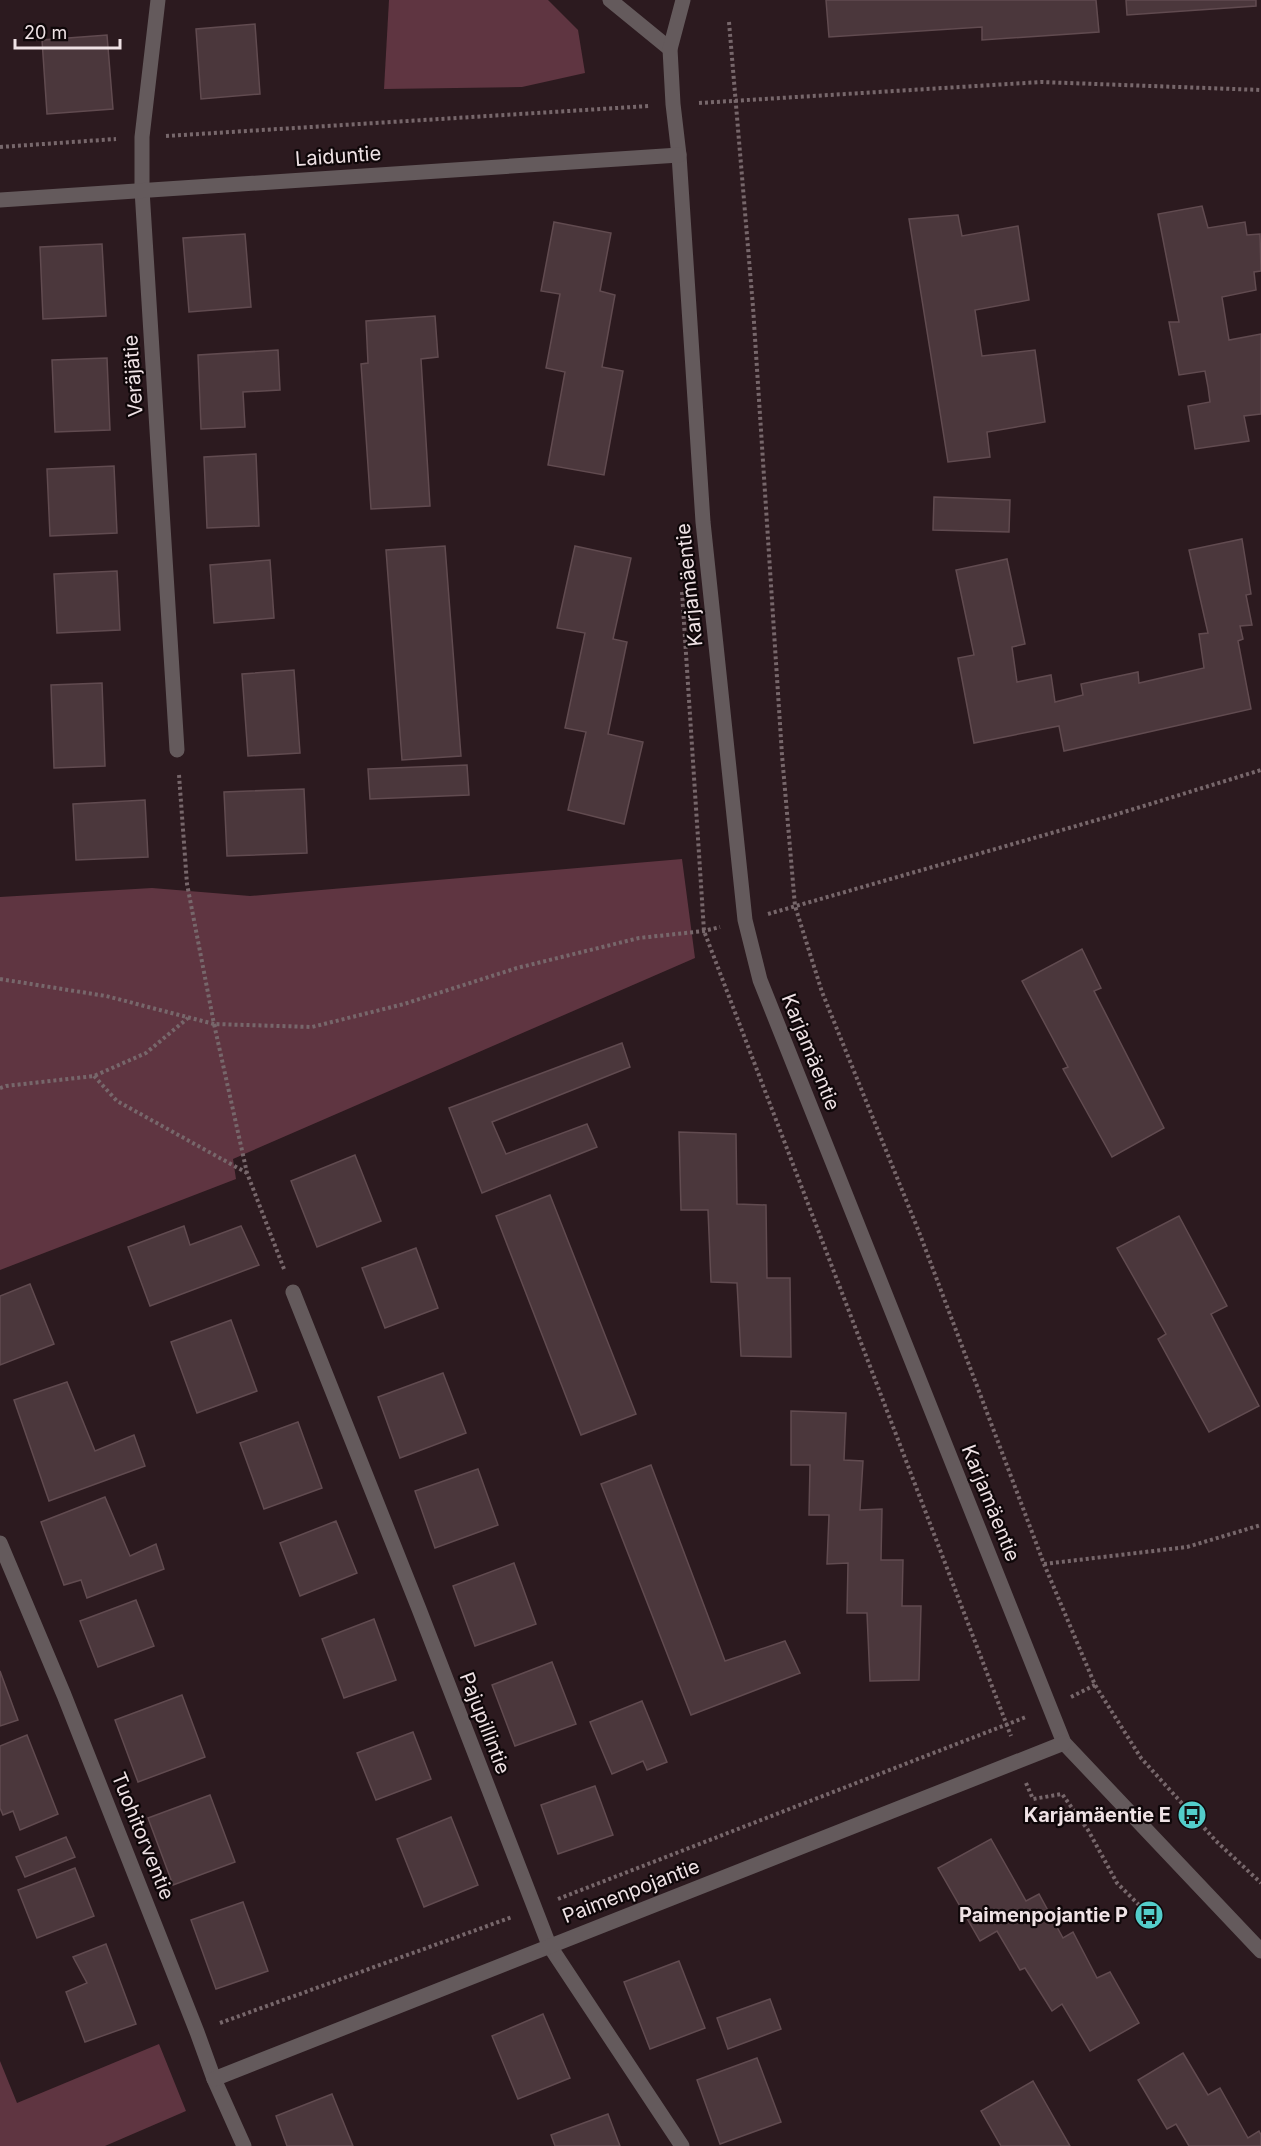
<svg xmlns="http://www.w3.org/2000/svg" width="1261" height="2146" viewBox="0 0 1261 2146" font-family="Inter,sans-serif">
  <style>
    .green { fill: #5f3541 }
    .building { fill: #4b373c; stroke: #614b50; stroke-width: 1.5 }
    .lines { fill: none; stroke-linecap: round; stroke-linejoin: round }
    .path { stroke: #77676b; stroke-width: 4; stroke-dasharray: 3 3; stroke-linecap: butt }
    .street { stroke: #645a5c; stroke-width: 15 }
    .labels { text-anchor: middle; dominant-baseline: central; stroke-width: 4.5; stroke-linejoin: round; paint-order: stroke }
    .street-label { font-size: 20px; fill: #efe2e5; stroke: #0f0709 }
    .poi-label { font-size: 20px; font-weight: bold; fill: #efe2e5; stroke: #0f0709; text-anchor: end }
  </style>
  <rect width="100%" height="100%" fill="#2c1a1f"/>
  <g class="green">
    <path d="M 389,0 L 548,0 L 578,30 L 585,73 L 522,87 L 384,89 Z"/>
    <path d="M 682,859 L 695,958 L 233,1159 L 236,1179 L 0,1270 L 0,897 L 152,888 L 250,896 Z"/>
    <path d="M 159,2044 L 186,2111 L 105,2146 L 0,2146 L 0,2061 L 17,2103 Z"/>
  </g>
  <g class="building">
    <path d="M 826,0 L 1096,0 L 1099,32 L 982,40 L 982,27 L 829,37 Z"/>
    <path d="M 1126,0 L 1256,0 L 1256,6 L 1127,15 Z"/>
    <path d="M 255,24 L 260,94 L 201,99 L 196,29 Z"/>
    <path d="M 107,35 L 113,109 L 47,114 L 42,40 Z"/>
    <path d="M 1202,206 L 1208,228 L 1245,222 L 1247,235 L 1260,234 L 1261,271 L 1254,272 L 1256,290 L 1222,297 L 1229,340 L 1261,334 L 1261,414 L 1244,416 L 1249,441 L 1195,449 L 1188,406 L 1210,402 L 1208,387 L 1205,371 L 1179,375 L 1169,322 L 1179,322 L 1158,214 Z"/>
    <path d="M 958,215 L 962,236 L 1018,226 L 1029,300 L 975,310 L 982,356 L 1035,350 L 1045,422 L 987,432 L 990,457 L 948,462 L 909,219 Z"/>
    <path d="M 554,222 L 611,233 L 600,291 L 615,295 L 602,367 L 623,371 L 604,475 L 548,465 L 565,372 L 546,368 L 560,294 L 541,291 Z"/>
    <path d="M 245,234 L 251,307 L 189,312 L 183,238 Z"/>
    <path d="M 102,244 L 106,316 L 43,319 L 40,247 Z"/>
    <path d="M 435,316 L 438,357 L 421,359 L 430,506 L 371,509 L 361,364 L 368,363 L 366,321 Z"/>
    <path d="M 278,350 L 280,390 L 243,392 L 245,427 L 201,429 L 198,355 Z"/>
    <path d="M 107,358 L 110,430 L 55,432 L 52,360 Z"/>
    <path d="M 256,454 L 259,526 L 207,528 L 204,457 Z"/>
    <path d="M 114,466 L 117,533 L 50,536 L 47,469 Z"/>
    <path d="M 934,497 L 1010,500 L 1009,532 L 933,530 Z"/>
    <path d="M 1242,539 L 1251,594 L 1246,595 L 1252,625 L 1240,626 L 1243,639 L 1238,641 L 1251,709 L 1064,751 L 1059,726 L 974,743 L 958,658 L 974,655 L 956,570 L 1007,559 L 1025,644 L 1012,647 L 1017,682 L 1051,675 L 1055,702 L 1083,695 L 1081,684 L 1138,672 L 1139,683 L 1204,668 L 1199,634 L 1208,633 L 1189,550 Z"/>
    <path d="M 445,546 L 461,756 L 402,760 L 386,550 Z"/>
    <path d="M 575,546 L 631,558 L 613,639 L 627,642 L 608,734 L 643,742 L 624,824 L 568,810 L 586,732 L 565,728 L 585,633 L 557,628 Z"/>
    <path d="M 270,560 L 274,618 L 214,623 L 210,565 Z"/>
    <path d="M 117,571 L 120,630 L 57,633 L 54,574 Z"/>
    <path d="M 294,670 L 300,753 L 248,756 L 242,674 Z"/>
    <path d="M 102,683 L 105,766 L 54,768 L 51,685 Z"/>
    <path d="M 467,765 L 469,795 L 370,799 L 368,769 Z"/>
    <path d="M 304,789 L 307,853 L 227,856 L 224,792 Z"/>
    <path d="M 145,800 L 148,857 L 76,860 L 73,804 Z"/>
    <path d="M 1082,949 L 1101,988 L 1094,991 L 1164,1128 L 1112,1157 L 1063,1069 L 1068,1067 L 1022,981 Z"/>
    <path d="M 622,1043 L 630,1067 L 492,1122 L 506,1154 L 587,1124 L 597,1147 L 482,1193 L 449,1108 Z"/>
    <path d="M 679,1132 L 736,1134 L 737,1204 L 766,1205 L 767,1278 L 790,1278 L 791,1357 L 741,1356 L 737,1283 L 711,1282 L 708,1210 L 681,1210 Z"/>
    <path d="M 355,1155 L 381,1221 L 317,1247 L 291,1181 Z"/>
    <path d="M 550,1195 L 636,1414 L 581,1435 L 496,1216 Z"/>
    <path d="M 1179,1216 L 1227,1306 L 1211,1314 L 1259,1406 L 1209,1432 L 1158,1339 L 1166,1334 L 1117,1248 Z"/>
    <path d="M 184,1226 L 190,1245 L 241,1226 L 259,1265 L 150,1306 L 128,1247 Z"/>
    <path d="M 416,1248 L 438,1308 L 385,1328 L 362,1268 Z"/>
    <path d="M 30,1284 L 54,1344 L 0,1365 L 0,1296 Z"/>
    <path d="M 231,1320 L 257,1391 L 197,1413 L 171,1342 Z"/>
    <path d="M 443,1373 L 466,1433 L 400,1458 L 378,1397 Z"/>
    <path d="M 67,1382 L 95,1451 L 134,1435 L 145,1466 L 49,1501 L 14,1400 Z"/>
    <path d="M 791,1411 L 846,1413 L 844,1460 L 863,1461 L 860,1510 L 882,1509 L 881,1560 L 903,1560 L 902,1606 L 921,1606 L 919,1680 L 870,1681 L 867,1613 L 847,1613 L 848,1563 L 827,1564 L 829,1515 L 809,1515 L 810,1465 L 791,1465 Z"/>
    <path d="M 298,1422 L 322,1488 L 264,1509 L 240,1443 Z"/>
    <path d="M 651,1465 L 725,1661 L 785,1641 L 800,1673 L 691,1715 L 601,1484 Z"/>
    <path d="M 478,1469 L 498,1525 L 435,1548 L 415,1491 Z"/>
    <path d="M 105,1497 L 130,1556 L 156,1544 L 164,1569 L 87,1598 L 81,1580 L 64,1585 L 41,1522 Z"/>
    <path d="M 336,1521 L 357,1573 L 300,1596 L 280,1543 Z"/>
    <path d="M 514,1563 L 536,1624 L 475,1646 L 453,1586 Z"/>
    <path d="M 136,1600 L 154,1646 L 98,1667 L 80,1621 Z"/>
    <path d="M 374,1619 L 396,1680 L 344,1698 L 322,1639 Z"/>
    <path d="M 552,1662 L 576,1724 L 515,1746 L 492,1685 Z"/>
    <path d="M 0,1671 L 18,1720 L 0,1726 Z"/>
    <path d="M 182,1695 L 205,1757 L 138,1782 L 115,1720 Z"/>
    <path d="M 642,1701 L 667,1762 L 647,1770 L 643,1761 L 612,1774 L 590,1722 Z"/>
    <path d="M 413,1732 L 431,1779 L 376,1800 L 357,1753 Z"/>
    <path d="M 27,1735 L 58,1814 L 20,1830 L 13,1811 L 3,1815 L 0,1808 L 0,1746 Z"/>
    <path d="M 595,1786 L 613,1835 L 558,1854 L 541,1805 Z"/>
    <path d="M 210,1795 L 235,1862 L 173,1885 L 148,1818 Z"/>
    <path d="M 451,1817 L 478,1885 L 424,1907 L 397,1839 Z"/>
    <path d="M 66,1837 L 75,1857 L 25,1877 L 16,1857 Z"/>
    <path d="M 991,1839 L 1026,1901 L 1039,1894 L 1063,1938 L 1073,1932 L 1097,1978 L 1110,1972 L 1139,2023 L 1090,2051 L 1062,2004 L 1052,2011 L 1025,1968 L 1020,1970 L 997,1931 L 980,1941 L 938,1868 Z"/>
    <path d="M 75,1868 L 94,1916 L 37,1938 L 18,1890 Z"/>
    <path d="M 243,1902 L 268,1971 L 216,1989 L 191,1920 Z"/>
    <path d="M 106,1944 L 136,2024 L 85,2042 L 66,1992 L 87,1983 L 73,1957 Z"/>
    <path d="M 679,1961 L 705,2028 L 650,2049 L 624,1982 Z"/>
    <path d="M 770,1999 L 781,2029 L 728,2049 L 717,2018 Z"/>
    <path d="M 543,2014 L 570,2078 L 518,2099 L 492,2036 Z"/>
    <path d="M 1183,2053 L 1208,2095 L 1220,2088 L 1248,2138 L 1259,2131 L 1261,2135 L 1261,2146 L 1189,2146 L 1176,2124 L 1167,2129 L 1138,2080 Z"/>
    <path d="M 757,2058 L 781,2122 L 720,2144 L 697,2080 Z"/>
    <path d="M 1033,2081 L 1070,2146 L 1001,2146 L 981,2111 Z"/>
    <path d="M 332,2094 L 353,2146 L 287,2146 L 276,2116 Z"/>
    <path d="M 608,2114 L 620,2146 L 555,2146 L 551,2135 Z"/>
  </g>
  <g class="lines">
    <g class="path">
      <path d="M 729,22 L 753,307 L 782,755 L 795,906 L 822,992 L 919,1232 L 1044,1564 L 1095,1685 L 1141,1758 L 1216,1841 L 1261,1883"/>
      <path d="M 699,103 L 1041,82 L 1261,90"/>
      <path d="M 166,136 L 649,106"/>
      <path d="M 0,147 L 116,139"/>
      <path d="M 682,592 L 704,931 L 1011,1736"/>
      <path d="M 768,914 L 1111,816 L 1261,770"/>
      <path d="M 0,979 L 106,996 L 214,1024 L 187,884 L 179,775"/>
      <path d="M 94,1076 L 117,1101 L 247,1173"/>
      <path d="M 0,1088 L 6,1086 L 94,1076 L 146,1053 L 188,1018"/>
      <path d="M 284,1269 L 247,1173 L 214,1024 L 312,1027 L 404,1004 L 517,968 L 639,938 L 704,931 L 720,927"/>
      <path d="M 1044,1564 L 1187,1547 L 1261,1525"/>
      <path d="M 1071,1697 L 1095,1685"/>
      <path d="M 1026,1783 L 1033,1799 L 1062,1794 L 1088,1830 L 1117,1883 L 1149,1915"/>
      <path d="M 558,1899 L 1026,1717"/>
      <path d="M 220,2023 L 512,1917"/>
    </g>
    <g class="street">
      <path d="M 158,0 L 142,137 L 142,190 L 177,750"/>
      <path d="M 610,0 L 670,49"/>
      <path d="M 683,0 L 670,49 L 673,104 L 679,155 L 703,522 L 745,920 L 760,980 L 1064,1743 L 1261,1951"/>
      <path d="M 0,200 L 679,155"/>
      <path d="M 293,1292 L 419,1609 L 549,1945 L 682,2146"/>
      <path d="M 0,1543 L 64,1695 L 197,2032 L 214,2079 L 244,2146"/>
      <path d="M 214,2079 L 1064,1743"/>
    </g>
  </g>
  <defs>
    <g id="bus-disc" transform="scale(1.5)"><circle r="9.5" fill="#53cdca" stroke="#0f0709"/><path d="M-5-6H5V4H4V6H2V4H-2V6H-4V4H-5ZM-3.5-4V0h7V-4ZM-3.5 1.2v1.5H-2V1.2ZM2 1.2v1.5H3.5V1.2Z" fill="#111"/></g>
  </defs>
  <g fill-rule="evenodd">
    <use href="#bus-disc" x="1192" y="1815"/>
    <use href="#bus-disc" x="1149" y="1915"/>
  </g>
  <g class="labels">
    <g class="street-label">
      <text transform="translate(338 156) rotate(-4)">Laiduntie</text>
      <text transform="translate(133 376) rotate(-94)">Veräjätie</text>
      <text transform="translate(689 585) rotate(-96)">Karjamäentie</text>
      <text transform="translate(811 1052) rotate(68)">Karjamäentie</text>
      <text transform="translate(991 1503) rotate(68)">Karjamäentie</text>
      <text transform="translate(485 1723) rotate(69)">Pajupillintie</text>
      <text transform="translate(143 1836) rotate(68)">Tuohitorventie</text>
      <text transform="translate(631 1891) rotate(-21)">Paimenpojantie</text>
    </g>
    <g class="poi-label">
      <text x="1171" y="1815">Karjamäentie E</text>
      <text x="1128" y="1915">Paimenpojantie P</text>
    </g>
  </g>
  <path d="M15 39v9h105v-9" fill="none" stroke="#efe2e5" stroke-width="3"/>
  <text x="24" y="39" font-size="18" fill="#efe2e5" stroke="#0f0709" stroke-width="4.5" paint-order="stroke">20 m</text>
</svg>
